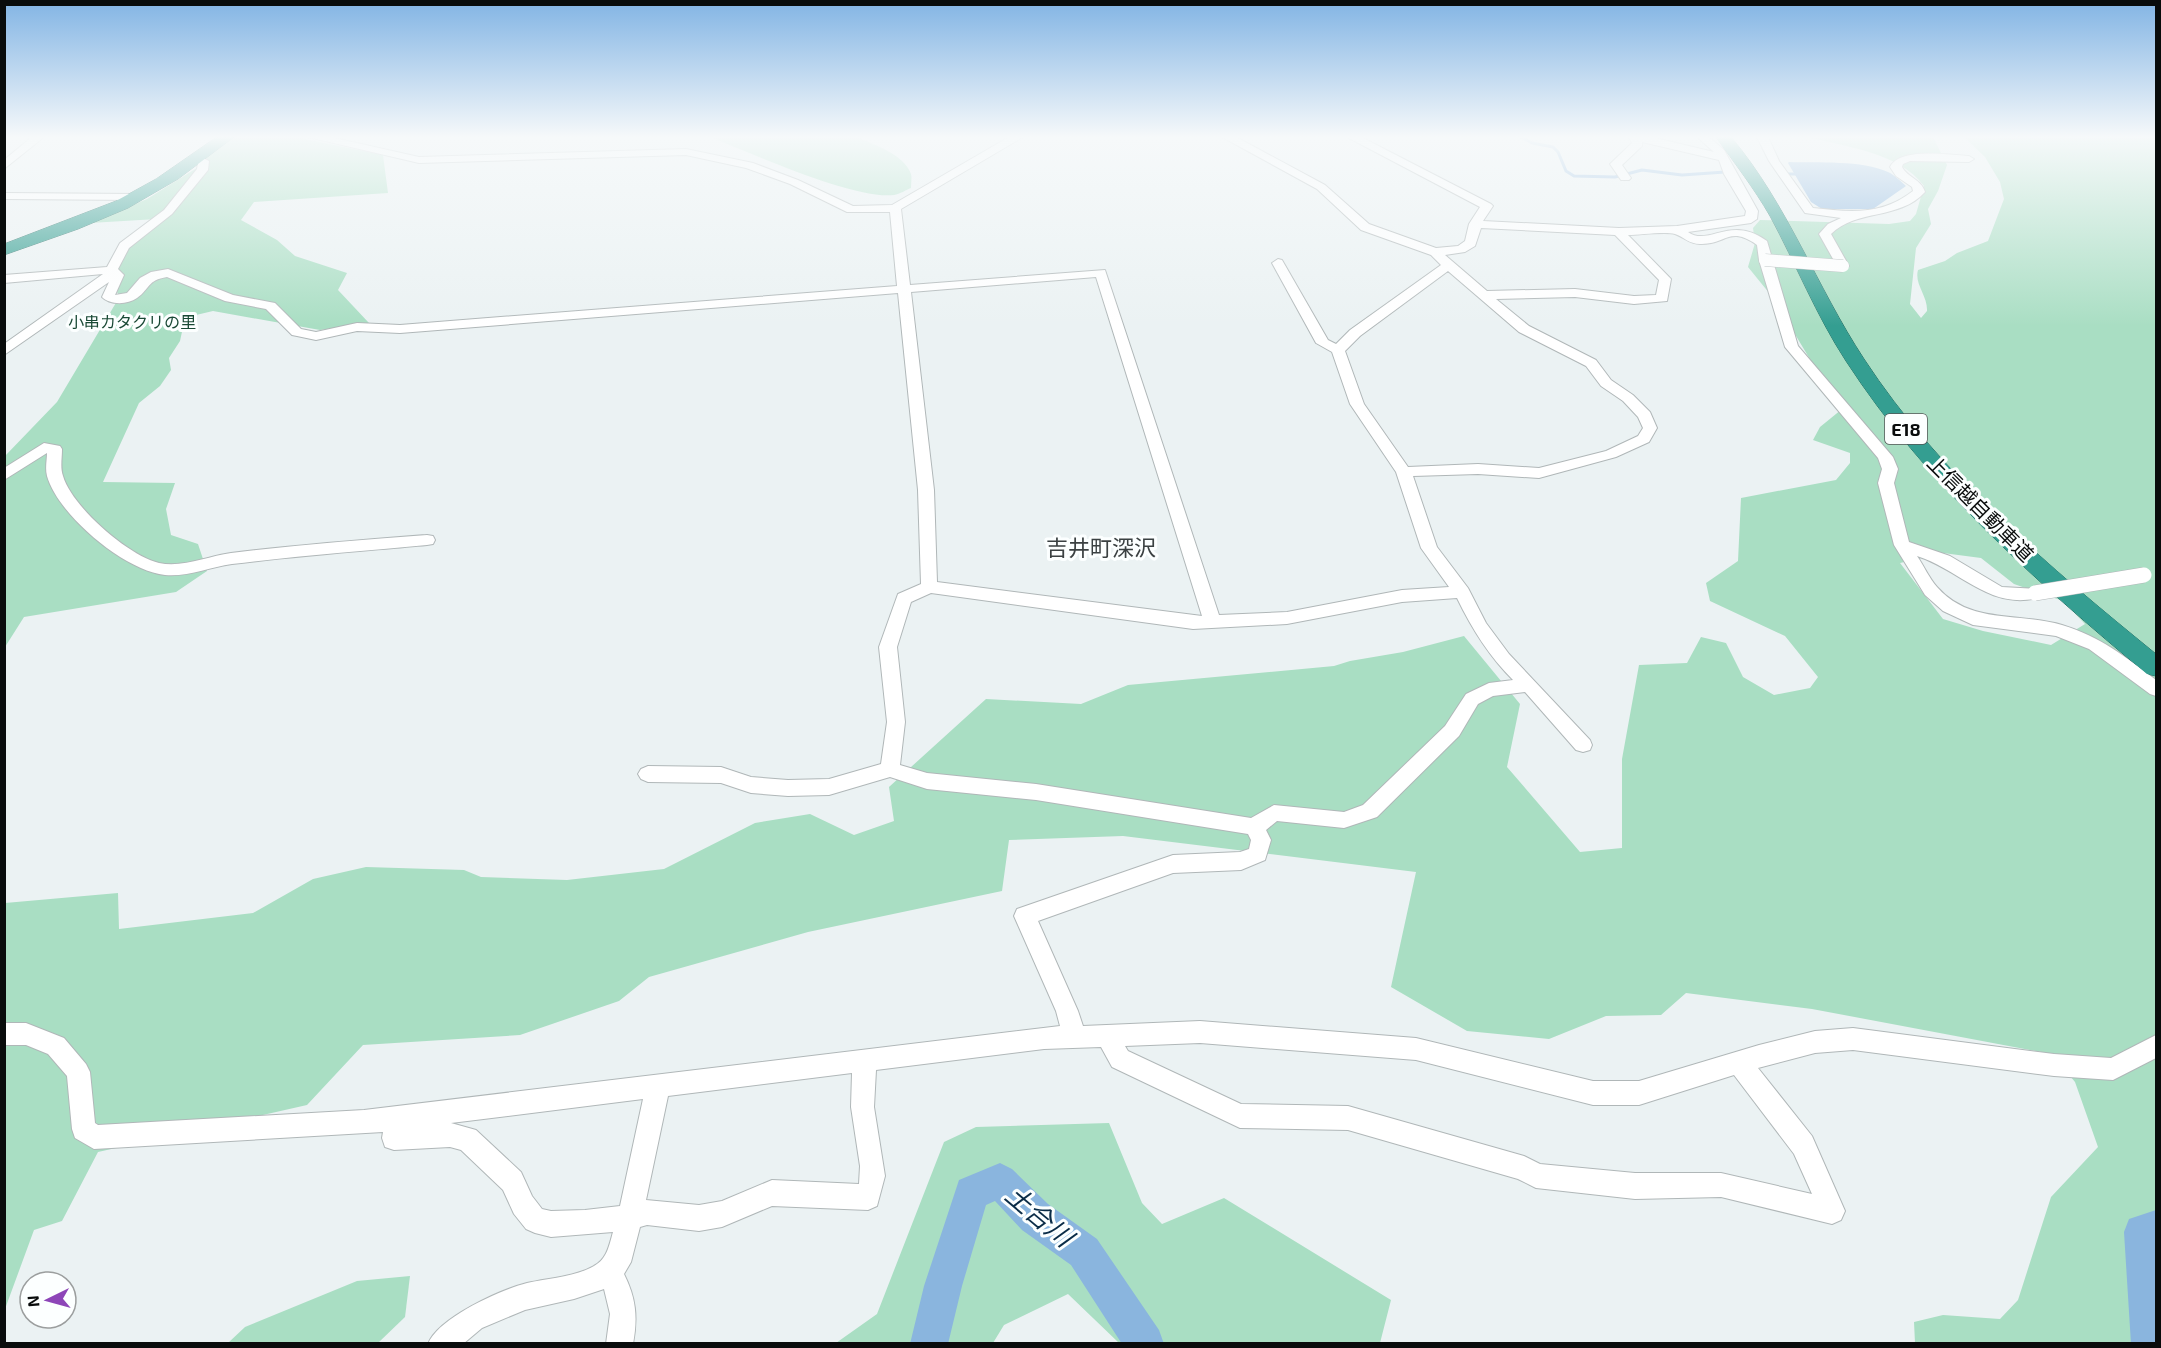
<svg xmlns="http://www.w3.org/2000/svg" width="2161" height="1348" viewBox="0 0 2161 1348" font-family="'Exo 2','Noto Sans JP',sans-serif">
  <style>
    .green { fill: #a9dec3; fill-rule: evenodd }
    .water { fill: #8ab5de }
    .lines { fill: none; stroke-linecap: round; stroke-linejoin: round }
    .stream { stroke: #8ab5de; stroke-width: 3 }
    .river { fill: #8ab5de; fill-rule: evenodd }
    .minor-casing { stroke: #b0b7b8; stroke-width: 2 }
    .highway-casing { stroke: #256b62; stroke-width: 1 }
    .minor { fill: #fff; fill-rule: evenodd }
    .highway { fill: #349e91; fill-rule: evenodd }
    .minor-bridge-far1-casing { stroke: #b0b7b8; stroke-width: 13; stroke-linecap: butt }
    .minor-bridge-casing { stroke: #b0b7b8; stroke-width: 16; stroke-linecap: butt }
    .minor-bridge-far1 { stroke: #fff; stroke-width: 12 }
    .minor-bridge { stroke: #fff; stroke-width: 15 }
    .labels { text-anchor: middle; dominant-baseline: central; stroke-width: 6; stroke-linejoin: round; paint-order: stroke }
    .far-park-label { font-size: 16px; fill: #194935; stroke: #fcffff }
    .shield { fill: #fcffff; stroke: #525555; stroke-width: 1.5 }
    .shield-label { font-size: 18px; font-weight: bold; fill: #090c0c }
    .street-label { font-size: 20px; fill: #090c0c; stroke: #fcffff }
    .quarter-label { font-size: 22px; fill: #3b4142; stroke: #fcffff }
    .near-water-label { font-size: 26px; font-style: italic; fill: #0a2c47; stroke: #fcffff }
  </style>
  <rect width="100%" height="100%" fill="#ebf2f3"/>
  <g class="green">
    <path d="M 233,137 L 295,137 L 383,155 L 388,193 L 254,202 L 241,220 L 277,240 L 295,256 L 347,273 L 338,290 L 369,323 L 320,330 L 213,311 L 196,315 L 183,327 L 180,341 L 169,358 L 171,370 L 160,386 L 139,403 L 103,482 L 175,483 L 166,509 L 171,535 L 198,544 L 207,571 L 176,592 L 24,617 L 5,647 L 5,456 L 57,402 L 120,296 L 116,291 L 122,277 L 117,268 L 128,246 L 144,233 L 207,166 L 206,157 Z"/>
    <path d="M 710,137 L 856,137 C 873,144 904,154 911,174 C 912,177 911,184 911,188 C 906,190 900,194 894,195 C 855,200 751,153 710,137 Z"/>
    <path d="M 1808,137 L 1933,137 L 1947,165 L 1938,191 L 1928,209 L 1931,224 L 1916,248 L 1910,304 L 1921,318 L 1927,311 C 1928,296 1914,284 1918,270 L 1945,261 L 1957,253 L 1988,241 L 2004,199 L 2000,182 L 1985,157 L 1964,137 L 2156,137 L 2156,1343 L 1915,1343 L 1914,1322 L 1943,1315 L 2000,1319 L 2018,1300 L 2051,1197 L 2098,1147 L 2075,1082 L 2052,1054 L 1812,1009 L 1686,993 L 1661,1015 L 1606,1016 L 1549,1039 L 1467,1031 L 1391,987 L 1416,872 L 1123,836 L 1009,840 L 1002,891 L 808,932 L 649,977 L 619,1001 L 520,1035 L 363,1045 L 307,1105 L 98,1152 L 62,1221 L 34,1230 L 5,1309 L 5,903 L 118,893 L 119,929 L 253,913 L 313,879 L 366,867 L 464,870 L 481,877 L 567,880 L 664,869 L 755,823 L 810,814 L 854,835 L 894,821 L 889,787 L 986,699 L 1081,704 L 1128,685 L 1334,666 L 1350,661 L 1403,652 L 1464,636 L 1520,704 L 1507,767 L 1580,852 L 1622,848 L 1622,759 L 1639,665 L 1687,663 L 1701,637 L 1726,643 L 1743,677 L 1774,695 L 1810,688 L 1818,677 L 1785,636 L 1710,601 L 1706,583 L 1738,561 L 1741,498 L 1836,480 L 1850,463 L 1850,453 L 1813,440 L 1820,427 L 1847,405 L 1811,361 L 1774,299 L 1748,267 L 1755,243 L 1753,228 L 1760,220 L 1889,224 L 1910,221 L 1916,214 L 1924,186 C 1899,152 1845,147 1808,137 ZM 1943,553 L 1981,558 L 2014,584 L 2063,601 L 2085,624 L 2051,645 L 1983,631 L 1943,619 L 1900,563 Z"/>
    <path d="M 200,166 L 199,170 L 157,219 L 90,223 L 147,199 Z"/>
    <path d="M 1109,1123 L 1142,1203 L 1162,1224 L 1224,1198 L 1391,1300 L 1380,1343 L 1119,1343 L 1068,1294 L 1004,1325 L 993,1343 L 836,1343 L 877,1314 L 944,1142 L 976,1127 Z"/>
    <path d="M 410,1276 L 405,1317 L 378,1343 L 228,1343 L 245,1327 L 357,1281 Z"/>
  </g>
  <path class="water" d="M 1789,162 C 1818,163 1862,160 1888,172 C 1895,175 1901,182 1906,186 L 1873,209 L 1822,209 L 1811,202 L 1788,163 Z"/>
  <g class="lines">
    <g class="stream">
      <path d="M 1521,137 L 1532,143 L 1553,147 L 1558,152 L 1566,171 L 1574,176 L 1615,177 L 1642,170 L 1682,175 L 1725,172"/>
      <path d="M 1786,174 L 1796,174"/>
    </g>
    <g class="river">
      <path d="M 1000,1163 L 1012,1169 L 1048,1204 L 1097,1239 L 1159,1330 L 1164,1344 L 1122,1344 L 1071,1265 L 1022,1230 L 995,1201 L 986,1205 L 962,1286 L 948,1344 L 910,1344 L 924,1286 L 959,1180 Z"/>
      <path d="M 2156,1210 L 2156,1344 L 2131,1344 L 2124,1232 L 2129,1219 Z"/>
    </g>
    <g class="minor-casing">
      <g id="minor">
        <path d="M 32,137 L 44,137 L 4,169 L 4,160 Z"/>
        <path d="M 308,137 L 330,137 L 419,157 L 686,149 L 753,163 L 798,180 L 853,206 L 892,205 L 1009,137 L 1023,137 L 901,209 L 910,285 L 1105,270 L 1219,615 L 1287,612 L 1402,590 L 1449,587 L 1421,548 L 1396,472 L 1350,404 L 1332,352 L 1316,343 L 1272,263 L 1278,259 L 1282,260 L 1328,340 L 1336,344 L 1350,330 L 1441,265 L 1431,255 L 1361,230 L 1317,189 L 1222,137 L 1236,137 L 1325,185 L 1369,224 L 1436,248 L 1458,246 L 1465,241 L 1469,224 L 1480,207 L 1347,137 L 1361,137 L 1491,204 L 1493,206 L 1483,221 L 1619,228 L 1677,226 L 1745,216 L 1746,211 L 1724,174 L 1719,160 L 1642,142 L 1642,146 L 1622,165 L 1631,178 L 1629,180 L 1621,180 L 1610,164 L 1632,143 L 1629,137 L 1651,137 L 1714,152 L 1697,137 L 1709,137 L 1724,150 L 1758,211 L 1757,219 L 1751,223 L 1688,232 C 1709,247 1730,214 1767,241 L 1798,346 L 1893,457 L 1898,469 L 1894,483 L 1909,542 L 1950,556 L 2002,587 L 2041,589 L 2043,593 L 2041,597 C 1991,612 1961,570 1917,556 C 1924,566 1929,578 1937,587 C 1970,625 2019,612 2062,625 C 2101,637 2124,656 2156,680 L 2156,696 L 2150,694 L 2089,649 L 2056,636 L 1973,625 L 1943,611 L 1925,595 L 1894,545 L 1878,483 L 1882,469 L 1878,458 L 1785,347 L 1759,260 L 1757,245 C 1729,225 1726,245 1700,244 C 1689,244 1684,237 1675,234 C 1665,231 1639,235 1628,235 L 1671,279 L 1667,301 L 1634,304 L 1575,297 L 1496,299 L 1529,326 L 1596,360 L 1611,380 L 1633,395 L 1650,412 L 1657,428 L 1649,442 L 1616,457 L 1539,478 L 1478,474 L 1413,476 L 1437,547 L 1468,588 L 1486,623 L 1509,654 L 1590,740 L 1592,745 L 1590,750 L 1583,752 L 1576,750 L 1525,692 L 1493,696 L 1478,704 L 1459,736 L 1377,817 L 1344,828 L 1277,821 L 1266,830 L 1271,840 L 1265,860 L 1241,870 L 1173,873 L 1038,921 L 1078,1011 L 1083,1026 L 1200,1021 L 1416,1038 L 1593,1081 L 1639,1081 L 1759,1045 L 1815,1031 L 1853,1028 L 2054,1054 L 2111,1058 L 2156,1035 L 2156,1058 L 2113,1080 L 2054,1076 L 1853,1050 L 1815,1053 L 1758,1068 L 1812,1136 L 1845,1211 L 1841,1220 L 1832,1224 L 1721,1197 L 1635,1199 L 1536,1188 L 1518,1179 L 1348,1130 L 1240,1128 L 1112,1067 L 1101,1047 L 1044,1049 L 876,1070 L 874,1107 L 885,1176 L 877,1206 L 868,1210 L 772,1206 L 722,1227 L 699,1231 L 647,1225 L 640,1227 L 631,1262 L 624,1274 C 636,1298 638,1317 633,1344 L 606,1344 L 610,1314 L 604,1289 L 574,1299 L 525,1310 L 482,1328 L 463,1344 L 428,1344 C 438,1318 500,1290 527,1283 C 548,1278 575,1277 594,1266 C 607,1259 609,1246 613,1232 L 551,1237 L 535,1233 L 526,1229 L 514,1214 L 503,1190 L 461,1150 L 450,1147 L 394,1150 L 385,1147 L 382,1138 L 383,1132 L 94,1149 L 75,1138 L 72,1129 L 67,1076 L 48,1054 L 26,1045 L 4,1045 L 4,1023 L 26,1023 L 64,1038 L 86,1064 L 90,1072 L 95,1123 L 98,1125 L 364,1110 L 1060,1026 L 1056,1011 L 1014,916 L 1017,909 L 1173,855 L 1240,852 L 1249,849 L 1251,840 L 1248,834 L 1036,800 L 927,789 L 890,777 L 829,795 L 788,796 L 751,793 L 721,783 L 648,782 L 641,779 L 638,774 L 641,769 L 648,766 L 721,767 L 751,777 L 788,780 L 829,779 L 881,764 L 887,722 L 879,647 L 898,594 L 921,584 L 918,490 L 898,293 L 400,333 L 357,331 L 316,340 L 297,336 L 292,335 L 266,309 L 225,301 L 167,277 C 147,280 150,289 137,298 C 127,305 110,305 102,297 L 109,282 L 4,355 L 4,344 L 103,274 L 4,283 L 4,275 L 107,267 L 120,243 L 164,210 L 197,169 L 198,163 L 194,159 L 199,156 L 209,161 L 208,170 L 172,214 L 129,248 L 118,269 L 124,275 L 115,295 L 127,293 L 140,278 L 151,272 L 168,269 L 233,295 L 275,303 L 301,329 L 316,332 L 357,323 L 400,325 L 897,286 L 890,212 L 847,212 L 790,184 L 746,168 L 686,155 L 419,163 ZM 1481,228 L 1615,235 L 1659,280 L 1656,295 L 1634,296 L 1575,289 L 1487,291 L 1445,255 L 1465,252 L 1475,246 ZM 1448,271 L 1519,332 L 1586,366 L 1601,386 L 1623,401 L 1638,417 L 1643,428 L 1638,436 L 1606,451 L 1539,468 L 1478,464 L 1408,467 L 1364,404 L 1345,351 L 1360,336 ZM 1096,277 L 1202,616 L 937,582 L 934,490 L 911,292 ZM 931,593 L 1193,629 L 1287,624 L 1402,602 L 1457,598 C 1472,629 1489,656 1513,680 L 1489,683 L 1466,694 L 1445,726 L 1363,805 L 1344,812 L 1274,805 L 1251,818 L 1036,784 L 927,773 L 900,765 L 905,722 L 897,647 L 911,602 ZM 1200,1043 L 1416,1060 L 1593,1105 L 1639,1105 L 1734,1075 L 1794,1154 L 1812,1194 L 1721,1173 L 1635,1173 L 1540,1164 L 1524,1156 L 1348,1106 L 1241,1104 L 1128,1051 L 1125,1046 ZM 852,1073 L 851,1107 L 860,1166 L 859,1184 L 772,1180 L 722,1201 L 699,1205 L 646,1200 L 668,1096 ZM 643,1099 L 620,1206 L 585,1210 L 551,1211 L 542,1209 L 532,1196 L 521,1172 L 476,1130 L 451,1123 Z"/>
        <path d="M 1757,137 L 1768,137 L 1779,161 L 1813,208 C 1850,212 1881,216 1913,191 L 1912,187 L 1896,176 L 1890,167 C 1900,147 1949,155 1969,156 L 1974,159 L 1969,162 L 1910,161 L 1903,164 L 1902,167 C 1908,178 1921,179 1925,192 C 1900,220 1856,209 1831,234 L 1849,266 L 1843,270 L 1837,266 L 1819,234 L 1828,224 L 1841,218 L 1805,213 L 1769,161 Z"/>
        <path d="M 4,193 L 137,194 L 143,197 L 137,200 L 4,199 Z"/>
        <path d="M 44,443 L 60,446 L 62,449 C 62,458 60,468 63,476 C 72,507 129,556 159,563 C 183,568 208,556 231,553 C 296,545 362,540 427,535 L 433,536 L 435,540 L 433,544 L 427,545 C 362,551 297,556 232,564 C 210,567 188,577 165,575 C 125,571 58,515 47,476 C 45,468 47,460 47,453 L 4,480 L 4,468 Z"/>
      </g>
    </g>
    <g class="highway-casing">
      <g id="highway">
        <path d="M 217,137 L 234,137 L 178,179 L 128,208 L 78,229 L 4,255 L 4,244 L 116,201 L 156,179 Z"/>
        <path d="M 1716,137 L 1731,137 C 1788,205 1816,286 1864,359 C 1940,475 2049,567 2156,654 L 2156,676 L 2147,674 C 2035,581 1926,484 1846,361 C 1816,315 1796,264 1770,216 C 1754,188 1735,164 1716,137 Z"/>
      </g>
    </g>
    <use href="#minor" class="minor"/>
    <use href="#highway" class="highway"/>
    <g class="minor-bridge-far1-casing">
      <path id="minor-bridge-far1" d="M 1765,260 L 1843,266"/>
    </g>
    <g class="minor-bridge-casing">
      <path id="minor-bridge" d="M 2035,593 L 2144,575"/>
    </g>
    <use href="#minor-bridge-far1" class="minor-bridge-far1"/>
    <use href="#minor-bridge" class="minor-bridge"/>
  </g>
  <linearGradient id="sky" x2="0" y2="1"><stop stop-color="#82b4e4"/><stop offset="0.42" stop-color="#f6f9fa"/><stop offset="1" stop-color="#f6f9fa" stop-opacity="0"/></linearGradient>
  <rect width="2161" height="326" fill="url(#sky)"/>
  <g class="labels">
    <g class="far-park-label">
      <text x="132" y="321">小串カタクリの里</text>
    </g>
    <rect class="shield" x="1885" y="414" width="42" height="30" rx="4.5"/>
    <g class="shield-label">
      <text x="1906" y="429">E18</text>
    </g>
    <g class="street-label">
      <text transform="translate(1981 508) rotate(45)">上信越自動車道</text>
    </g>
    <g class="quarter-label">
      <text x="1101" y="547">吉井町深沢</text>
    </g>
    <g class="near-water-label">
      <text transform="translate(1040 1215) rotate(40)">土合川</text>
    </g>
  </g>
  <rect width="2161" height="1348" fill="none" stroke="#090c0c" stroke-width="12"/>
  <g transform="translate(48 1300) rotate(265)"><circle r="28" fill="#fcffff" stroke="#9b9e9e" stroke-width="1.5"/>
  <path d="M0-4.5L10 22L0 15L-10 22Z" fill="#8d45b8"/>
  <text y="-9" font-size="16" font-weight="bold" text-anchor="middle" fill="#090c0c">N</text>
  </g>
</svg>
